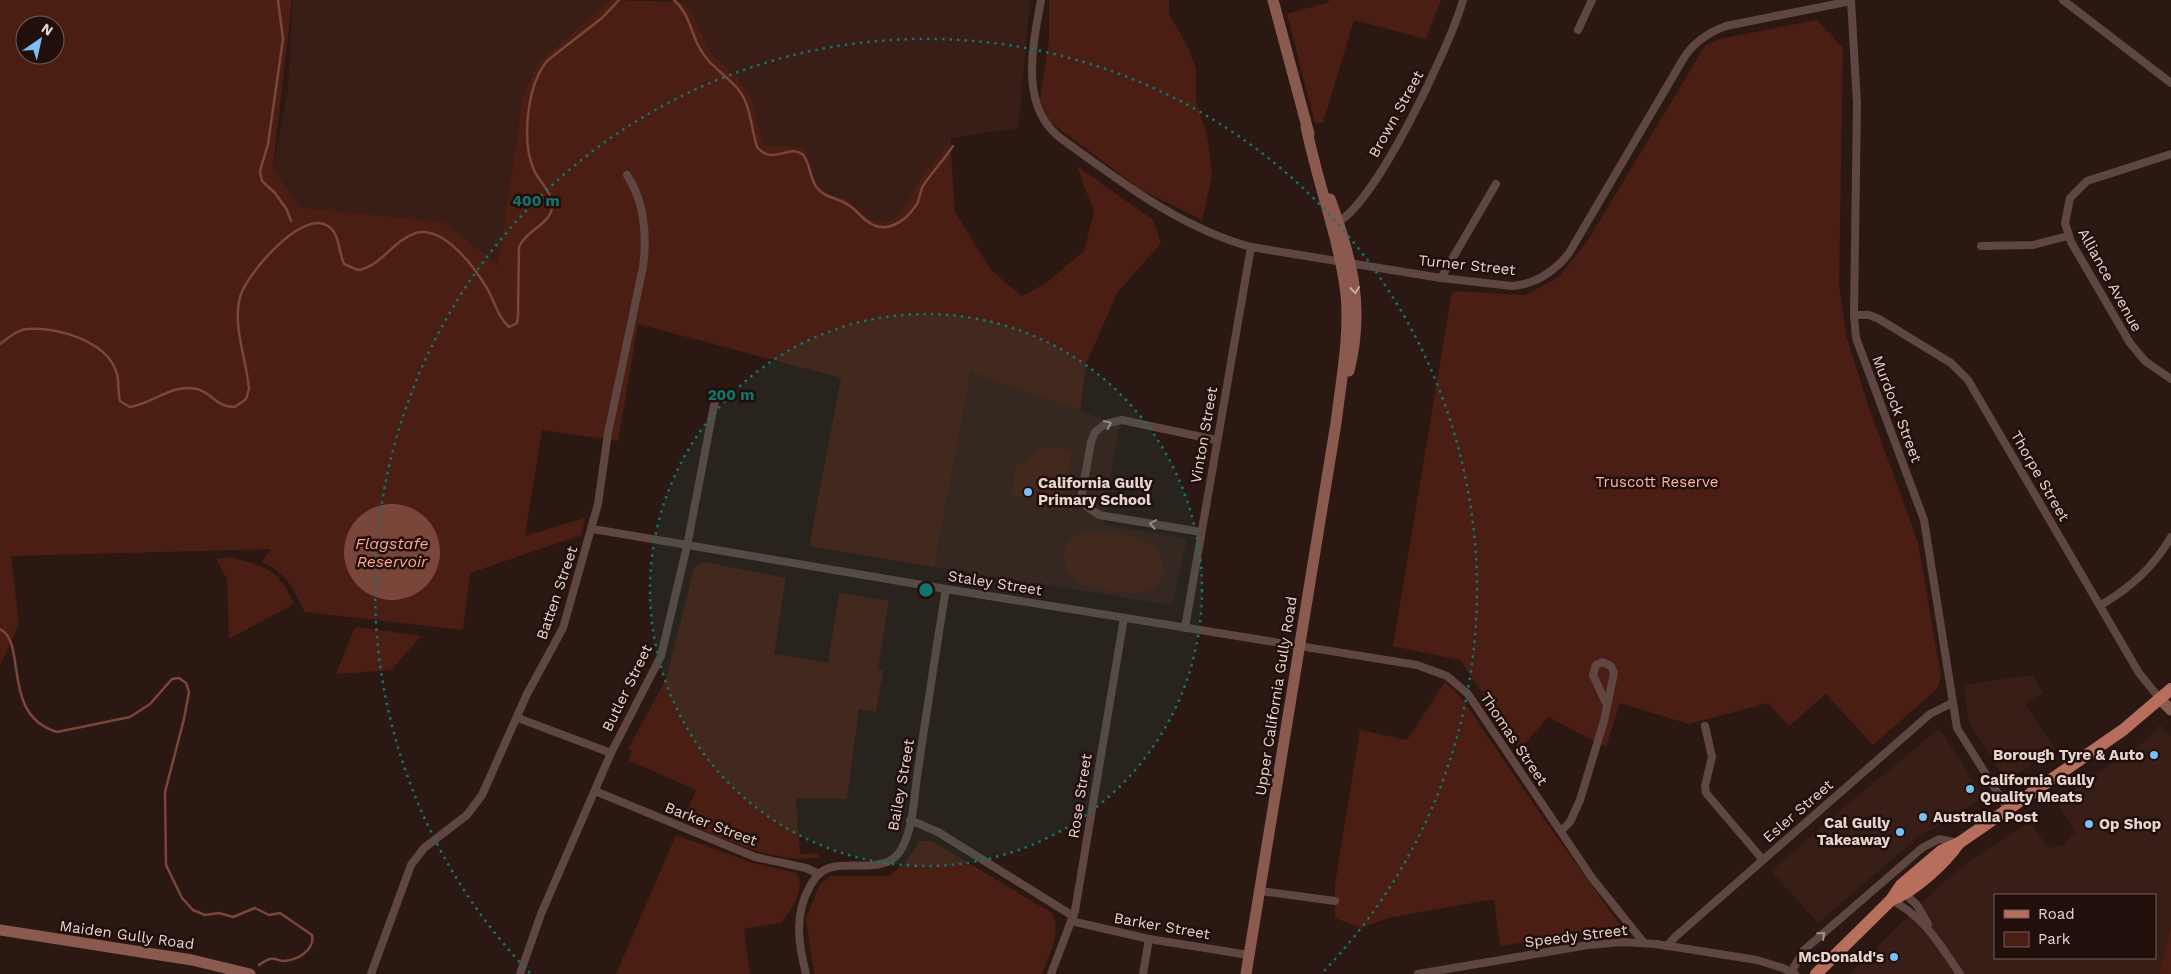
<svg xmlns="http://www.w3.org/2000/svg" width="2171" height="974" viewBox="0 0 2171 974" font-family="'Work Sans',sans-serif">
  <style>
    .built { fill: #391e17; fill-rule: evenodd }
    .green { fill: #4a1e13; fill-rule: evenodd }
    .water { fill: #7a4639 }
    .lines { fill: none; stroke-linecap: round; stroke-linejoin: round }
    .stream { stroke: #7a4639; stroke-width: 2.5 }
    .street { stroke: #5f4640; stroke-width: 8 }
    .secondary { stroke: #8b5a4e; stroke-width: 11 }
    .primary { stroke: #b76e5c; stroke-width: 12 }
    .oneway { stroke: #c5aaa3 }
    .oneway2 { stroke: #a28e88 }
    .ring { fill: none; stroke: #0f766e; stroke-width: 2.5; stroke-dasharray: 2.5 5 }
    .poi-dot { fill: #79bff8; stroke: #220e0a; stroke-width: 2 }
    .labels { text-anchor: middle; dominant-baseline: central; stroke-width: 5; stroke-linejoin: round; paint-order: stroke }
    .street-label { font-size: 15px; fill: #e4d5d1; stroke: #220e0a }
    .park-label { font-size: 15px; fill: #fab5a4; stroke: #220e0a }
    .poi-label { font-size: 15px; font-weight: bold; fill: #e4d5d1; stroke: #220e0a; text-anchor: start }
    .water-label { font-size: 16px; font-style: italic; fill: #fca893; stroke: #220e0a }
    .centre { fill: #0f766e; stroke: #220e0a; stroke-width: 2.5 }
    .ring-label { font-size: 15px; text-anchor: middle; font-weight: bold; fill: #0f766e; stroke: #220e0a; stroke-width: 5; stroke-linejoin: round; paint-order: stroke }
  </style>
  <rect width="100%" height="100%" fill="#2c1813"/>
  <g class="built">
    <path d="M 293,0 L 610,0 L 538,63 L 529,81 L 523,95 L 498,266 L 444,222 L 299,207 L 273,167 L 288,90 Z"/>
    <path d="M 680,0 L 1030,0 L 1018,128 L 950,138 L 940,156 L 923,173 L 904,209 L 888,222 L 870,220 L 848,200 L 825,193 L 814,181 L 805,147 L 764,145 L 752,99 L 738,78 L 711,53 L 692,12 Z"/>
    <path d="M 971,372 L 1120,425 L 1103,524 L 1184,538 L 1186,543 L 1173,603 L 1170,605 L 934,567 Z"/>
    <path d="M 2032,675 L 2043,693 L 2025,704 L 2055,749 L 2006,781 L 1968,720 L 1964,685 Z"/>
    <path d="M 2160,725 L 2171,736 L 2171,974 L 1850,974 L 1937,888 L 1965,864 L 2030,821 L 2048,848 L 2064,845 L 2075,832 L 2055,800 L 2083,785 L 2089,778 L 2144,742 ZM 1995,895 L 2155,895 L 2155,958 L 1995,958 Z"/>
    <path d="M 1937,730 L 1941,731 L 1984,797 L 1944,823 L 1922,834 L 1818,923 L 1771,871 L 1854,799 Z"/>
  </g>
  <g class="green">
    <path d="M 0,0 L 292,0 L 273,167 L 299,207 L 444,222 L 498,265 L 523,95 L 538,63 L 610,0 L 682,2 L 692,12 L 711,53 L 738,78 L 752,99 L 764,145 L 805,147 L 814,180 L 825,193 L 848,200 L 870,220 L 888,222 L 904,209 L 923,173 L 940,156 L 950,138 L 955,212 L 991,270 L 1022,296 L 1046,283 L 1084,251 L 1094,212 L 1077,166 L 1153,220 L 1161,243 L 1117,293 L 1086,364 L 1080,411 L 971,372 L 934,567 L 809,546 L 841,378 L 638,324 L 618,441 L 542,430 L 525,536 L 585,518 L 581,535 L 470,573 L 463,630 L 305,612 C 293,589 287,572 261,562 L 272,549 L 11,556 L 19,624 L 0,666 ZM 25,25 L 55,25 L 55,55 L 25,55 Z"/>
    <path d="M 1049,0 L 1169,0 L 1169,14 L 1189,49 L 1196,69 L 1196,101 L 1208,140 L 1212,175 L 1202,220 L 1140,189 L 1049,121 L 1040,100 L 1049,39 Z"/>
    <path d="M 1329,0 L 1441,0 L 1426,39 L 1354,20 L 1323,123 L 1315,123 L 1287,14 L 1329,2 Z"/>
    <path d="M 1817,20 L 1843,48 L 1839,285 L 1846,335 L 1868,405 L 1918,542 L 1941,678 L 1937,689 L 1873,745 L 1826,694 L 1789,726 L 1768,703 L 1689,724 L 1620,703 L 1606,747 L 1548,717 L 1520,749 L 1460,660 L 1393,646 L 1452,291 L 1525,295 L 1559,277 L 1588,240 L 1705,46 L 1719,39 Z"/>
    <path d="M 1044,446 L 1072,450 L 1063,511 L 1042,507 L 1043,500 L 1012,496 L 1016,466 Z"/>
    <path d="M 1082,532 C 1102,532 1124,532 1142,540 C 1173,553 1171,591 1136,593 C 1112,594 1062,587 1064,554 C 1065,542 1072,537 1082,532 Z"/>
    <path d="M 229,557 C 265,566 278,568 294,604 L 229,639 L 227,579 L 216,559 Z"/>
    <path d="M 704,562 L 786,578 L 774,654 L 828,663 L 839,593 L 889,601 L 878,669 L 883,671 L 876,712 L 859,709 L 847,799 L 796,798 L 800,854 L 819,853 L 819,858 C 768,862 728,841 683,821 L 696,790 L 628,760 L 632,751 L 628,749 L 666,679 L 694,568 Z"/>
    <path d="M 355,627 L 356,627 L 421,636 L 391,670 L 336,674 Z"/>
    <path d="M 1445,682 L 1463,700 L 1544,819 L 1621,926 L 1500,946 L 1494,899 L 1388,918 L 1361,928 L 1335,918 L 1335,884 L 1360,730 L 1407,740 Z"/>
    <path d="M 676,835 L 753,863 L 796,873 C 807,885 791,914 780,923 L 744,929 L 750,974 L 616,974 Z"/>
    <path d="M 919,841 L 932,841 L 1052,913 C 1062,932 1049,955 1042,974 L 814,974 L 806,919 L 820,884 L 830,876 L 889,876 L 905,863 Z"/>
    <path d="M 2171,927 L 2171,974 L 2159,974 Z"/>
  </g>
  <circle class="water" cx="392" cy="552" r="48"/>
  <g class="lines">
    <g class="stream">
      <path d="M 278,0 L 283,39 L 268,144 L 260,171 L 262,181 L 275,193 L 287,210 L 291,221"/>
      <path d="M 674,0 C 689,13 690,30 699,47 C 708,65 725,74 738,89 C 751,105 751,128 757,147 C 773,166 788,144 802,154 C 809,158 810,180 817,188 C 826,199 840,198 850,206 C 856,210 861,217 867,221 C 886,236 906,221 917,204 C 920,198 920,191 923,186 C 932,172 944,160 953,146"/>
      <path d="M 0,344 C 8,338 17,330 27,329 C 56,327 105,340 116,371 C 120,380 117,391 120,401 L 130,407 C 153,404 171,383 197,389 C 213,393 215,407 235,407 L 246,399 L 249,389 C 247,360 231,324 241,294 C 249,272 302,209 328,226 C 340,234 338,251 344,264 L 358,270 C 382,266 393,240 416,233 C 444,225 476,269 488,290 C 495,303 498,317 509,327 L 517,323 L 518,316 L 519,247 C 526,230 551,224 552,207 C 554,194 539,182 534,170 C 521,141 527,84 548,60 L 602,18 L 619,0"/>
      <path d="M 0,629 C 28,643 0,715 57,732 L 130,717 L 150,704 L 172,679 L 179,678 L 186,683 L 189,692 L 184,719 L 165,792 L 166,865 L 182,898 L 193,910 L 205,915 L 219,913 L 233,917 L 255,908 L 269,915 L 280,913 L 312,935 C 315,951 296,961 282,961 C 278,960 275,958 270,959 C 266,960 263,962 259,965"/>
    </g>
    <g class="street">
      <path d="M 1041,0 C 1033,45 1019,104 1059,137 C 1119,180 1178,227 1251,247 L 1441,278 L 1512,286 C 1536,284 1554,272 1569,253 L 1682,61 C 1692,43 1707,33 1726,26 L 1851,1"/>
      <path d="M 1851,0 L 1857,103 L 1854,315 L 1856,338 L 1924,520 L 1957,728 L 2007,808"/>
      <path d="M 2063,0 L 2171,83"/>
      <path d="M 1578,30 L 1592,0"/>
      <path d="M 2171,154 L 2087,181 L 2070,198 L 2065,223 L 2071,242 L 2130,343 L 2145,361 L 2171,379"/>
      <path d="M 1334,224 C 1374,209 1451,44 1463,0"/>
      <path d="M 1981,246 L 2033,245 L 2068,236"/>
      <path d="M 1441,278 L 1496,184"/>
      <path d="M 1854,315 L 1869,315 L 1879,319 L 1951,363 L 1968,380 L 2139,673 L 2160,699"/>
      <path d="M 593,529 L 946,589 L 1417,665 L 1447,676 L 1468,694 L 1592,878 L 1644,943"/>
      <path d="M 1201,532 L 1099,515 L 1086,506 L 1082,493 L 1091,442 L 1095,432 L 1105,424 L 1122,420 L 1216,440"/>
      <path d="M 2101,605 C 2131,587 2153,568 2171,537"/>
      <path d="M 1185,628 L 1251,247"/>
      <path d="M 518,718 L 611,753"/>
      <path d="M 1705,726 L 1712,757 L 1705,786 L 1706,793 L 1763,860"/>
      <path d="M 595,791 L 755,857 L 806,868 L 819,874"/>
      <path d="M 910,820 L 938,832 L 1073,916"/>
      <path d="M 1561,831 L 1570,822 L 1580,800 L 1604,721 L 1614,673 L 1611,666 L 1602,662 L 1596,665 L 1593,675 L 1606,703"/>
      <path d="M 1260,891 L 1335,901"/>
      <path d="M 1903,892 L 1917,905 L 1928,924"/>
      <path d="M 1891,900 C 1924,916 1940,945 1960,974"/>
      <path d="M 1071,921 L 1149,939 L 1249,955"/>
      <path d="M 1667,946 L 1675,937 L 1930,714 L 1952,703"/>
      <path d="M 1791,972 L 1804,950 L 1922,848 L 1939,839 L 1958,843"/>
      <path d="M 371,974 L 411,865 L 424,848 L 467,815 L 482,795 L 527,694 L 563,628 L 598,504 L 608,433 L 643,267 C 647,236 645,203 627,175"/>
      <path d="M 520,974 L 541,914 L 611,753 L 661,656 L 687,546 L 715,400"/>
      <path d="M 806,974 C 798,942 794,915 810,886 C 816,876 822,869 833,867 C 855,862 889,874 902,848 C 914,826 914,794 918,770 C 927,710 936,649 946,589"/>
      <path d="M 1051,974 L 1075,911 L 1124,618"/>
      <path d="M 1143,974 L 1149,939"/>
      <path d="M 1418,974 L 1588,945 L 1623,942 L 1656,944 L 1757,960 L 1783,968 L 1795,974"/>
    </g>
    <g class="secondary">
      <path d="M 1273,0 L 1309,134"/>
      <path d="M 1330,199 C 1352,259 1365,307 1349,371"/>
      <path d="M 2160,699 L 2171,710"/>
      <path d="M 0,930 L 192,960 L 250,974"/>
      <path d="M 1246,974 L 1336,423 C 1341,381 1350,337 1346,294 C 1339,237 1317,182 1306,126"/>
    </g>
    <g class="primary">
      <path d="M 1891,900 C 1914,892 1945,863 1959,843 L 2123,730 L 2171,689"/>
      <path d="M 1816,974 L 1891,900 L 1901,885 L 1941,851 L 1959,843"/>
    </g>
  </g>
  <defs><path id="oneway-chevron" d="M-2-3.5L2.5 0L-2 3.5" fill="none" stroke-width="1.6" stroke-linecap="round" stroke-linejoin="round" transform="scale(1.25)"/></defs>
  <use class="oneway" href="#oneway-chevron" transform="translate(1355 290) rotate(83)"/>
  <g class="oneway2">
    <use href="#oneway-chevron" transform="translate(1108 424) rotate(-25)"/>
    <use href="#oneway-chevron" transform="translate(1153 524) rotate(-170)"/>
    <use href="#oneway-chevron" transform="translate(1822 935) rotate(-41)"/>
  </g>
  <circle cx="926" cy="590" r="276" fill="#0f766e" fill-opacity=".12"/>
  <g class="ring">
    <circle cx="926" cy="590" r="276"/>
    <path d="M530 973A551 551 0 1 1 1322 973"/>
  </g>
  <g class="poi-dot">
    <circle cx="1028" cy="492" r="5"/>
    <circle cx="2154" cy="755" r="5"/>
    <circle cx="1970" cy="789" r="5"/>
    <circle cx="1923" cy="817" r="5"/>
    <circle cx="2089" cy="824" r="5"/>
    <circle cx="1900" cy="832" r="5"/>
    <circle cx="1894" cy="957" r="5"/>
  </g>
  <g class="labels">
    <g class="street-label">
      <text transform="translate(1396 114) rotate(-61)">Brown Street</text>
      <text transform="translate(1467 265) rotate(6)">Turner Street</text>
      <text transform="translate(2110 280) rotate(61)">Alliance Avenue</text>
      <text transform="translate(1897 409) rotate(69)">Murdock Street</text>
      <text transform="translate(1204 435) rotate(-80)">Vinton Street</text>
      <text transform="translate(2040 476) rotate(60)">Thorpe Street</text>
      <text transform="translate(995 583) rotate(9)">Staley Street</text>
      <text transform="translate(557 593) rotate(-71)">Batten Street</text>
      <text transform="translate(627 688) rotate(-64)">Butler Street</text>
      <text transform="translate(1276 696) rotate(-81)">Upper California Gully Road</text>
      <text transform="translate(1514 739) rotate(56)">Thomas Street</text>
      <text transform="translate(901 785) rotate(-80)">Bailey Street</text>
      <text transform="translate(1080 796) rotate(-81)">Rose Street</text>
      <text transform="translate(1798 811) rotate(-41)">Esler Street</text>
      <text transform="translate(711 824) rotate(21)">Barker Street</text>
      <text transform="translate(1162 926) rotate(10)">Barker Street</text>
      <text transform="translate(127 935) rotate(8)">Maiden Gully Road</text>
      <text transform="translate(1576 936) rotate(-7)">Speedy Street</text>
    </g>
    <g class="park-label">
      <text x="1657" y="482">Truscott Reserve</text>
    </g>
    <g class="poi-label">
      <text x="1038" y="483">California Gully<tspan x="1038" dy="17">Primary School</tspan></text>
      <text x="2144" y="755" text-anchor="end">Borough Tyre &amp; Auto</text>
      <text x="1980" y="780">California Gully<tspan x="1980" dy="17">Quality Meats</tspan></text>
      <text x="1933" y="817">AustralIa Post</text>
      <text x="1890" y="823" text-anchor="end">Cal Gully<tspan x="1890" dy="17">Takeaway</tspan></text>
      <text x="2099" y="824">Op Shop</text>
      <text x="1884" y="957" text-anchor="end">McDonald's</text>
    </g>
    <g class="water-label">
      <text x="392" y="543">Flagstafe<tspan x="392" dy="18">Reservoir</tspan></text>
    </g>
  </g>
  <circle cx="926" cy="590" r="8" class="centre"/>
  <g class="ring-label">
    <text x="536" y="206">400 m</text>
    <text x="731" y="400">200 m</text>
  </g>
  <rect x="1994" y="894" width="162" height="65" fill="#220e0a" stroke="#705e5a"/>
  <rect x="2004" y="910" width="25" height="8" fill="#b76e5c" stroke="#705e5a"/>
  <text x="2038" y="919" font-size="15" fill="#e4d5d1">Road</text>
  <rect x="2004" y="932" width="25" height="15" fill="#4a1e13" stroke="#705e5a"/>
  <text x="2038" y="944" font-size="15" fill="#e4d5d1">Park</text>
  <g transform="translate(40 40) rotate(34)"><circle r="24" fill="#220e0a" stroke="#705e5a"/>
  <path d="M0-4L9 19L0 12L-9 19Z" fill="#79bff8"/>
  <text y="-8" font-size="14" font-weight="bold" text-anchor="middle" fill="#e4d5d1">N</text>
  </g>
</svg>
